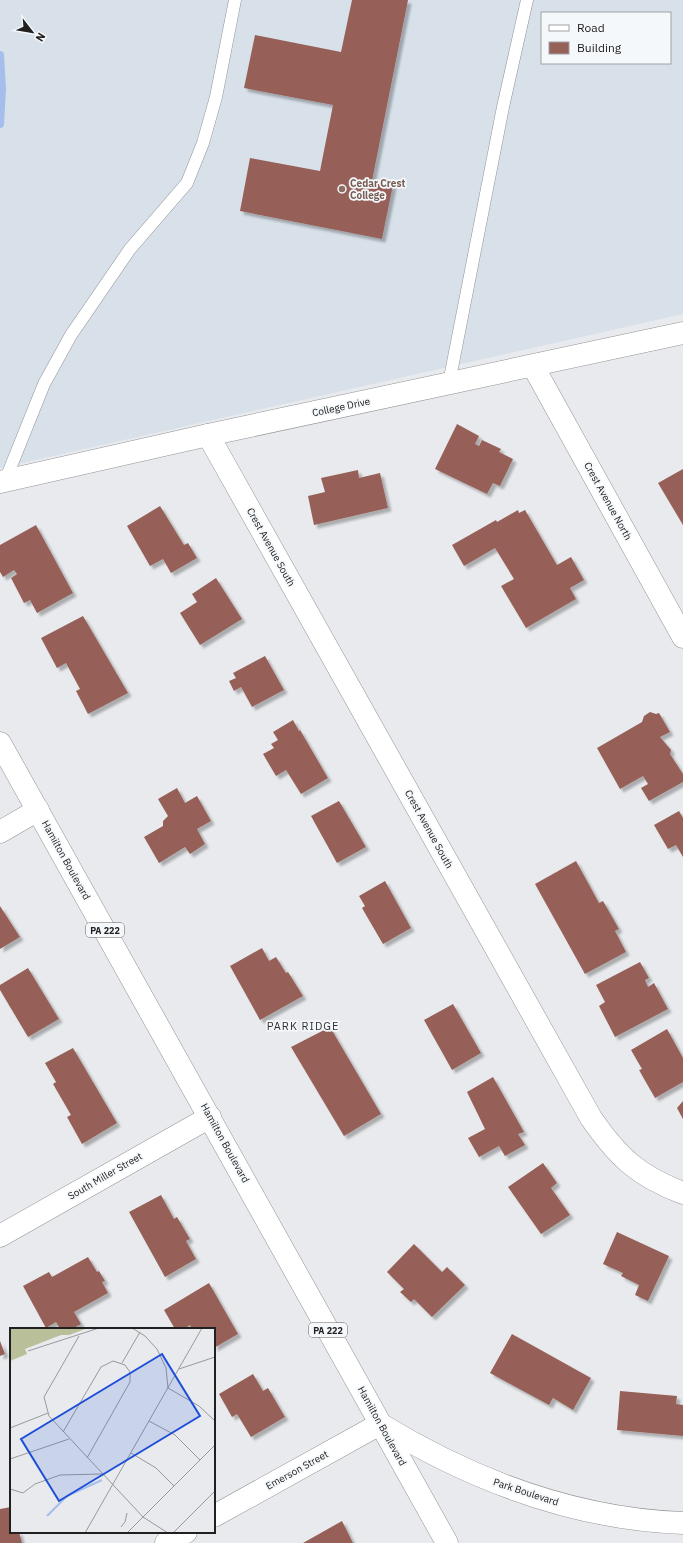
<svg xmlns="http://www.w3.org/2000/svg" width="683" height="1543" viewBox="0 0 683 1543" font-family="'IBM Plex Sans',sans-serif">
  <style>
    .built { fill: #d8e0e9; fill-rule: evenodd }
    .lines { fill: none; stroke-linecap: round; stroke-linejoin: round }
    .stream { stroke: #a5beec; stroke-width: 8 }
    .building { fill: #966158; filter: url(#shadow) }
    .lane-casing { stroke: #919395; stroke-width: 13 }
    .street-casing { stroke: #919395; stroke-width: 23 }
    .primary-casing { stroke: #919395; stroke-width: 23 }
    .lane { stroke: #fff; stroke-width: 12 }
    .street { stroke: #fff; stroke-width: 22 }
    .primary { stroke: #fff; stroke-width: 22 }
    .education-dot { fill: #8d6e63; stroke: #f5f8fa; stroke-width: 1.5 }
    .labels { text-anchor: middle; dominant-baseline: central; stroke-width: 3.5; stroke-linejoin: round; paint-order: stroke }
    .shield { fill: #f5f8fa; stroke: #606162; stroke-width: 1 }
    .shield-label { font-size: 9px; font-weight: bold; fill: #202021 }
    .education-label { font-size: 10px; font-weight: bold; fill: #785e54; stroke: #f5f8fa; text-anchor: start }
    .street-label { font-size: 10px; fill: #202021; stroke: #f5f8fa }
    .neighbourhood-label { font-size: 11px; letter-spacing: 1px; fill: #2f3033; stroke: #f5f8fa }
    .inset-river { fill: none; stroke: #a5beec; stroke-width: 2 }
    .inset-road { fill: none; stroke: #98999b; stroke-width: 1 }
    .view { fill: #1d4ed8; fill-opacity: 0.15; stroke: #1d4ed8; stroke-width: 2 }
    .inset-edge { fill: none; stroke: #202021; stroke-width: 2 }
  </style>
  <defs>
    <filter id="shadow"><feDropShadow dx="3.5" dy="3.5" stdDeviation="1" flood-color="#0004"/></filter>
  </defs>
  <rect width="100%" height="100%" fill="#e8eaed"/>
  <path class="built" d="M 0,0 L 683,0 L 683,314 L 0,468 ZM 542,13 L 670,13 L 670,63 L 542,63 Z"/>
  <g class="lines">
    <path class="stream" d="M 0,55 L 2,89 L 0,124"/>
  </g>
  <g class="building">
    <path d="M 352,0 L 408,0 L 372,181 L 393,185 L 382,239 L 240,211 L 250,158 L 320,171 L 333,105 L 244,88 L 255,35 L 341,52 Z"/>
    <path d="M 457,424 L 479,436 L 475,444 L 479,446 L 482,440 L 501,449 L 499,452 L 513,459 L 500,486 L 493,483 L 487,494 L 435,469 Z"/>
    <path d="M 683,469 L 683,525 L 658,483 Z"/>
    <path d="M 358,470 L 359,478 L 380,473 L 388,508 L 314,525 L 308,496 L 325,492 L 321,478 Z"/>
    <path d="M 160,506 L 184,545 L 188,543 L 197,558 L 171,573 L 163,559 L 150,566 L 127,526 Z"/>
    <path d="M 518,510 L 519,513 L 525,510 L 557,565 L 571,557 L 584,580 L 570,588 L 576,599 L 526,628 L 501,586 L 514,579 L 495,548 L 464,566 L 452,545 L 496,520 L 497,522 Z"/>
    <path d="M 36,525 L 73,593 L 37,613 L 30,600 L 24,603 L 11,578 L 17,574 L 14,570 L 3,577 L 0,572 L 0,545 Z"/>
    <path d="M 216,578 L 242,619 L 200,645 L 180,613 L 197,602 L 192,594 Z"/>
    <path d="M 83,616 L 128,693 L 88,714 L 76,691 L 80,689 L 66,663 L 57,668 L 41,638 Z"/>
    <path d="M 265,656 L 284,690 L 252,707 L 241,687 L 234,691 L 229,681 L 236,678 L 233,673 Z"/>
    <path d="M 650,712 L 656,714 L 659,713 L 670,732 L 660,737 L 671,750 L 670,754 L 683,774 L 683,782 L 649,801 L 641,788 L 648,784 L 643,776 L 620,789 L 597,748 L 642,722 L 644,716 Z"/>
    <path d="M 293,720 L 299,731 L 300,730 L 328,778 L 301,794 L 286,770 L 276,776 L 263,754 L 274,748 L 271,744 L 278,740 L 273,732 Z"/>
    <path d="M 177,788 L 185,803 L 197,796 L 211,821 L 197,829 L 205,844 L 190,854 L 185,847 L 159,863 L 144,837 L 163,826 L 163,821 L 168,816 L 158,799 Z"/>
    <path d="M 339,801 L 366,847 L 337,863 L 311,816 Z"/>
    <path d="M 679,811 L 683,818 L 683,857 L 676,845 L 668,849 L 654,825 Z"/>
    <path d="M 576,861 L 599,903 L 603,901 L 619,929 L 615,931 L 626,952 L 585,974 L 535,884 Z"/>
    <path d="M 385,881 L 411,928 L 383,944 L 362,908 L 365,906 L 359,896 Z"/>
    <path d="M 0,906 L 20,937 L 0,949 Z"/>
    <path d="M 262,948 L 269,961 L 276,957 L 286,973 L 288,972 L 303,996 L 260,1020 L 230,966 Z"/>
    <path d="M 640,962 L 649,978 L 645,980 L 648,987 L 654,983 L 668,1009 L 615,1037 L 599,1006 L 605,1002 L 596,985 Z"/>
    <path d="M 28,968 L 59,1019 L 28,1037 L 0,990 L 0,985 Z"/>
    <path d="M 453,1004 L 481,1053 L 452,1070 L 424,1020 Z"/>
    <path d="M 330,1027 L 381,1114 L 344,1136 L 291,1047 Z"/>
    <path d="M 667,1029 L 683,1058 L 683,1082 L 655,1098 L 639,1070 L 642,1069 L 631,1050 Z"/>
    <path d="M 73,1048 L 117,1123 L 82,1144 L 67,1117 L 71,1115 L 53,1084 L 56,1082 L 45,1063 Z"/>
    <path d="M 493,1077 L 524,1132 L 518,1134 L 525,1145 L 505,1156 L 499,1146 L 479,1157 L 468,1138 L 485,1129 L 467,1092 Z"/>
    <path d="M 683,1101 L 683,1119 L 677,1108 Z"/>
    <path d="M 543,1163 L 557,1183 L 551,1188 L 570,1215 L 541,1234 L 508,1187 Z"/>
    <path d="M 161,1195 L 174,1219 L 177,1217 L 190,1239 L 186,1241 L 196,1259 L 165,1277 L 129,1212 Z"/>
    <path d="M 617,1232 L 669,1256 L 648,1301 L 635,1295 L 639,1285 L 621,1276 L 623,1273 L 603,1264 Z"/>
    <path d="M 414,1244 L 442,1272 L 447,1267 L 465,1285 L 432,1317 L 414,1299 L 411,1302 L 400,1292 L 404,1289 L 387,1272 Z"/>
    <path d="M 88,1257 L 97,1272 L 99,1271 L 105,1281 L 102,1282 L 108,1293 L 74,1312 L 81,1324 L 72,1329 L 60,1329 L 56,1322 L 46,1328 L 23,1286 L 49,1272 L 52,1277 Z"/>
    <path d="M 209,1283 L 238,1334 L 214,1348 L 214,1329 L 192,1329 L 190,1325 L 184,1329 L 175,1329 L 164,1310 Z"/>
    <path d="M 512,1334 L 591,1378 L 573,1410 L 553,1398 L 549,1405 L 490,1373 Z"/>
    <path d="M 0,1341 L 5,1354 L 0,1356 Z"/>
    <path d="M 253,1374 L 263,1391 L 268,1388 L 285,1417 L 251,1437 L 237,1414 L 232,1417 L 219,1394 Z"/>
    <path d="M 620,1391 L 677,1396 L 676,1404 L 683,1405 L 683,1436 L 617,1430 Z"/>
    <path d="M 11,1507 L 11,1532 L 19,1532 L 22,1543 L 0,1543 L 0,1509 Z"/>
    <path d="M 342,1521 L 353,1543 L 303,1543 Z"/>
  </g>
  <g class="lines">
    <g class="lane-casing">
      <g id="lane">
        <path d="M 449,383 L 503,107 L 527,0"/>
        <path d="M 5,481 L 44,384 L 71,335 L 130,249 L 187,183 L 203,143 L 216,97 L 235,0"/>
      </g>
    </g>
    <g class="street-casing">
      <g id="street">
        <path d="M 533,366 L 683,637"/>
        <path d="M 208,435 L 591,1118 C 618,1157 638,1176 683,1193"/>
        <path d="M 0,482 L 208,435 L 683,333"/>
        <path d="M 0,832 L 38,810"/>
        <path d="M 0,1236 L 210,1117"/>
        <path d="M 214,1516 L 380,1424 C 472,1480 574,1519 683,1523"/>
        <path d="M 166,1543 L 186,1532"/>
      </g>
    </g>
    <g class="primary-casing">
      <path id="primary" d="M 0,743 L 447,1543"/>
    </g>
    <use href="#lane" class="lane"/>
    <use href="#street" class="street"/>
    <use href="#primary" class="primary"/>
  </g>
  <circle class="education-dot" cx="342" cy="189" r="4"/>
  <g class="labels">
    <g class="shield">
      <rect x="86" y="923" width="38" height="14" rx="3"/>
      <rect x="309" y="1323" width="38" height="14" rx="3"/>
    </g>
    <g class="shield-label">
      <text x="105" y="930">PA 222</text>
      <text x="328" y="1330">PA 222</text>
    </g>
    <g class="education-label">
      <text x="350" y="183">Cedar Crest<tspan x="350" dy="12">College</tspan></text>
    </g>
    <g class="street-label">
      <text transform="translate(341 407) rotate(-12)">College Drive</text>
      <text transform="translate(608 501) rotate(61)">Crest Avenue North</text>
      <text transform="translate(271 547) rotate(61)">Crest Avenue South</text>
      <text transform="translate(429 829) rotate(61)">Crest Avenue South</text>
      <text transform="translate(66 860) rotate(61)">Hamilton Boulevard</text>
      <text transform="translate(225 1143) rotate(61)">Hamilton Boulevard</text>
      <text transform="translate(105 1176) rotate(-30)">South Miller Street</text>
      <text transform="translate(382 1426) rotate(61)">Hamilton Boulevard</text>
      <text transform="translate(297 1470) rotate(-29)">Emerson Street</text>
      <text transform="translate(526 1492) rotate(18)">Park Boulevard</text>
    </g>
    <g class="neighbourhood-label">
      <text x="303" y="1026">PARK RIDGE</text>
    </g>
  </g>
  <g transform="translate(10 1328)">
    <rect width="205" height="205" fill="#e8eaed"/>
    <path d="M 0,0 L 78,0 L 59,7 L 51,7 L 15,21 L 17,26 L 0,33 Z" fill="#b9c099"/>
    <path class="inset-river" d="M 37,188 L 57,168 L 92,152"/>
    <path class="inset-road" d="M 122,0 L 135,8 L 147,21 L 156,40 L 158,60 L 189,78 L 205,93M 69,8 L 34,69 L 39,88 L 133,189 L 158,205M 18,23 L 89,0M 112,35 L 130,4M 169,41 L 205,29M 139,93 L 165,107 L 190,132M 0,100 L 38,85M 53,104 L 91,39 L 103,33 L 115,37 L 120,44 L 120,54 L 77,130M 121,125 L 146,140 L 164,158M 0,131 L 59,111M 0,161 L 13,165 L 25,156 L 50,147 L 92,146M 111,199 L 115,194 L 117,185M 75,205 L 192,0M 117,205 L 205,117M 163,205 L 205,163"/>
    <path class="view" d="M 152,26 L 190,88 L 49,173 L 11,111 Z"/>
    <rect width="205" height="205" class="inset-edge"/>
  </g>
  <rect x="541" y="12" width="130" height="52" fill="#f5f8fa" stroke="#a0a2a3"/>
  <rect x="549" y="25" width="20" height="6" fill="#ffffff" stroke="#a0a2a3"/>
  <text x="577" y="32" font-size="12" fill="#202021">Road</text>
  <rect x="549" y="42" width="20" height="12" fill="#966158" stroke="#a0a2a3"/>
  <text x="577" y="52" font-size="12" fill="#202021">Building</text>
  <g transform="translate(32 32) rotate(121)" stroke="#f5f8fa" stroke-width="3" paint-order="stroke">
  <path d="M0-3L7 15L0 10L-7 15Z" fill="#202021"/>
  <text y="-6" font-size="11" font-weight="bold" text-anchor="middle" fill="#202021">N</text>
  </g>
</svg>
